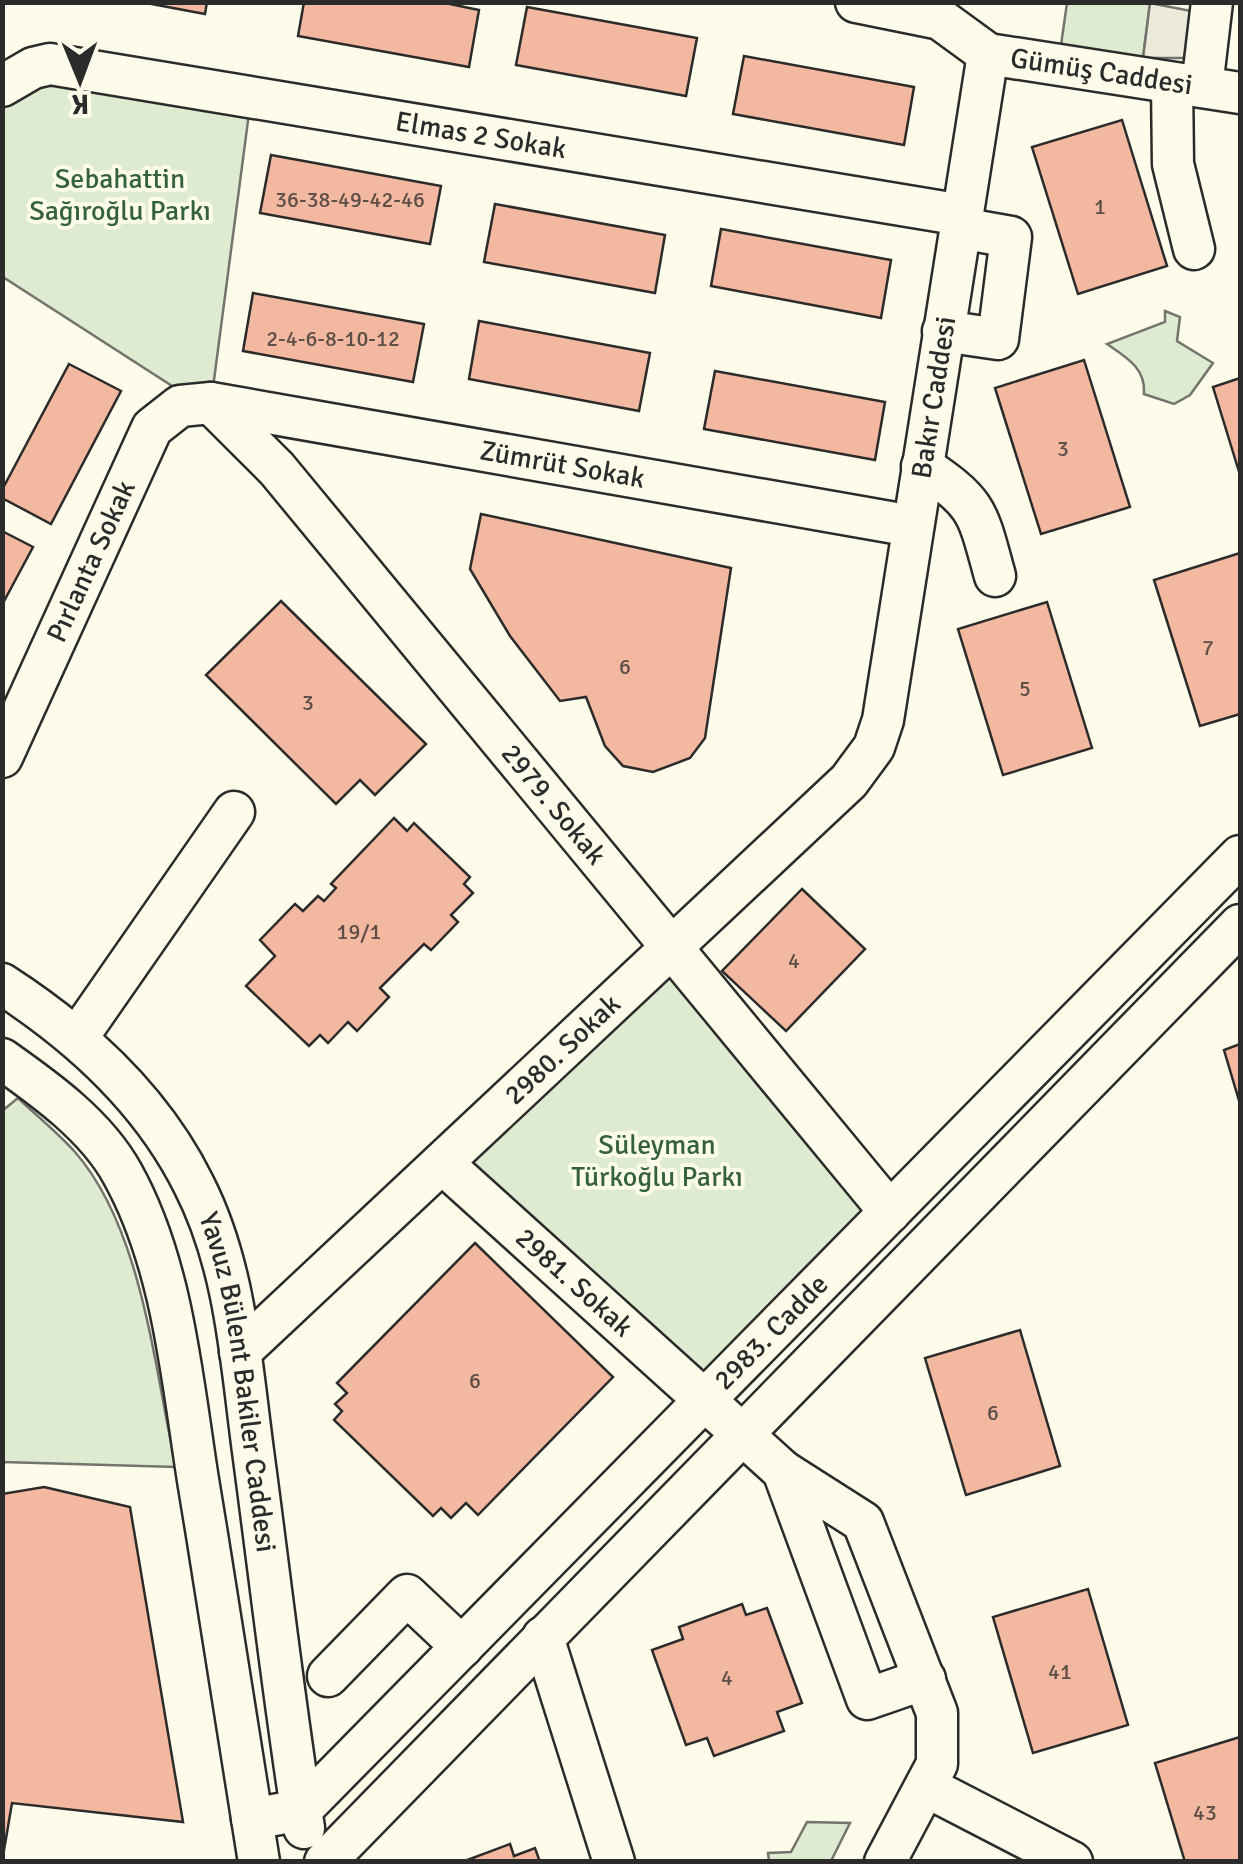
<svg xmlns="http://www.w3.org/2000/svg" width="1243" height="1864" viewBox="0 0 1243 1864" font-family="Signika,sans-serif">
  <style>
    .green { fill: #deebd1; stroke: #74746e; stroke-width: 2.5 }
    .parking { fill: #eceadb; stroke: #74746e; stroke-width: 2.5 }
    .building { fill: #f2b8a0; stroke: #2b2b2b; stroke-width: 2.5 }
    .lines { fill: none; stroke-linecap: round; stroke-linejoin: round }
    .minor-casing { stroke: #2b2b2b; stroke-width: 45 }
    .minor { stroke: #fdfbea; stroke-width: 40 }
    .labels { text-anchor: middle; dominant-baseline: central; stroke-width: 8; stroke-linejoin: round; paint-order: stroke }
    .number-label { font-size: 22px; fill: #5d4e48 }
    .street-label { font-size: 28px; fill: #2b2b2b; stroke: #fdfbea }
    .park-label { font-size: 28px; fill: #34623c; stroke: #fdfbea }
  </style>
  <rect width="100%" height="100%" fill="#fdfbea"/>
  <g class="green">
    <path d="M 1067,3 L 1150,3 L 1143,58 L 1061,45 Z"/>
    <path d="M 15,77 L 251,98 L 211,403 L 197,402 L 3,277 L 2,86 Z"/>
    <path d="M 1165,311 L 1180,317 L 1177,341 L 1213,363 L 1190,395 L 1174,404 L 1144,394 C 1146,368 1126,357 1107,344 L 1165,322 Z"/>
    <path d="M 670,949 L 890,1212 L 706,1398 L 442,1163 Z"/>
    <path d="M 18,1098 C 37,1116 58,1133 75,1152 C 143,1230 154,1368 176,1467 L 3,1462 L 2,1111 Z"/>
    <path d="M 807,1822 L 850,1823 L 831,1861 L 769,1861 L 768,1853 L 791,1852 Z"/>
  </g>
  <path class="parking" d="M 1150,3 L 1191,11 L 1185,58 L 1143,58 Z"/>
  <g class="building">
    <path d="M 141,2 L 207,2 L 205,14 Z"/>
    <path d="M 304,2 L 440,2 L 479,10 L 469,67 L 298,36 Z"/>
    <path d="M 527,7 L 697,38 L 686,96 L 516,65 Z"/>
    <path d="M 744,56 L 914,87 L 904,145 L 733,114 Z"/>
    <path d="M 1122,120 L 1167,266 L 1078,294 L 1032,147 Z"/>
    <path d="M 271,155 L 441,186 L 430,244 L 260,213 Z"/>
    <path d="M 495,204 L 665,235 L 655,293 L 484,262 Z"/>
    <path d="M 721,229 L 891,260 L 881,318 L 711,286 Z"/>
    <path d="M 253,293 L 424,324 L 413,382 L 243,351 Z"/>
    <path d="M 479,321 L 650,353 L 639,411 L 469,379 Z"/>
    <path d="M 1084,360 L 1130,507 L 1041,534 L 995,388 Z"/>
    <path d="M 69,364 L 121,391 L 51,524 L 2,498 L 2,490 Z"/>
    <path d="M 715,371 L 885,402 L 875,460 L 704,429 Z"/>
    <path d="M 1240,378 L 1240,475 L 1213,387 Z"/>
    <path d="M 481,514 L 731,568 L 705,738 L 690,758 L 653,772 L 623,766 L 605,746 L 586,697 L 560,701 L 510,636 L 470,569 Z"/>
    <path d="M 2,531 L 33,547 L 2,605 Z"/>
    <path d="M 1240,553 L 1240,714 L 1200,726 L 1154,580 Z"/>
    <path d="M 281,601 L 426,744 L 375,795 L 360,780 L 336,804 L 206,675 Z"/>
    <path d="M 1047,602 L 1092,748 L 1003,775 L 958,629 Z"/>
    <path d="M 394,818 L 407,831 L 414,823 L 470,877 L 464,884 L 473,893 L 451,915 L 458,922 L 431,950 L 424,944 L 380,988 L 389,997 L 357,1031 L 348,1022 L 328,1043 L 320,1035 L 309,1046 L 246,986 L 275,956 L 260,940 L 295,904 L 303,911 L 318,896 L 324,901 L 336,888 L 331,884 Z"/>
    <path d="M 802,889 L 865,949 L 786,1031 L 722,971 Z"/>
    <path d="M 1240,1044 L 1240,1104 L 1224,1050 Z"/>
    <path d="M 475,1243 L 613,1377 L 478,1515 L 466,1503 L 451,1518 L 441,1508 L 433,1516 L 334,1420 L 342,1411 L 335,1404 L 347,1393 L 337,1383 Z"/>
    <path d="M 1020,1330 L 1060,1466 L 966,1495 L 925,1358 Z"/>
    <path d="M 44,1487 L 130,1507 L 183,1822 L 12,1803 L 2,1862 L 2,1494 Z"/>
    <path d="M 1088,1589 L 1128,1725 L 1033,1753 L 993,1617 Z"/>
    <path d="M 742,1604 L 746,1615 L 767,1608 L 802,1703 L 777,1712 L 784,1731 L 714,1756 L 707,1738 L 686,1745 L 652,1650 L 683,1639 L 679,1627 Z"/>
    <path d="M 1240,1737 L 1240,1862 L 1185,1862 L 1155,1763 Z"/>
    <path d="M 510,1844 L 514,1856 L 535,1848 L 540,1862 L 462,1862 Z"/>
  </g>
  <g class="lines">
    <g class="minor-casing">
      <g id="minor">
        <path id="s1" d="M 856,2 L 940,19 L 988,54 L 1240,93"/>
        <path d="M 1172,83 L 1173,164 L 1194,249"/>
        <path id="s2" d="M 2,86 L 33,68 L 50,64 L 962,215"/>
        <path d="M 1202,87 L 1212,2"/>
        <path d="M 943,331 L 998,339 L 1011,237 L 960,228"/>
        <path id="s3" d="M 211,403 L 277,469 L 890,1212"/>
        <path d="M 922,466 C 979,504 977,511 995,576"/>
        <path id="s4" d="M 2,757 L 152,428 L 180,406 L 211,403 L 912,526"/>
        <path id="s5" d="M 2,984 C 81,1035 152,1100 194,1185 C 236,1267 241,1362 253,1451 C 270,1577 284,1703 304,1828"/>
        <path d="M 77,1038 L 234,812"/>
        <path d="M 2,1059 C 46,1090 96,1126 122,1173 C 173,1264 182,1379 198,1480 C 219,1607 239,1734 259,1862"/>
        <path id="s6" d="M 442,1163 L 783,1471 L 867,1699 L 925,1679"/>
        <path id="s7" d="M 240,1352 L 849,781 L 874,747 L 883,720 L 988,54"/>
        <path d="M 783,1471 L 863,1522 L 937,1713 L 937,1764 L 885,1862"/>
        <path d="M 543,1637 L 614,1862"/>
        <path d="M 328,1676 L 407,1595 L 462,1647"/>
        <path d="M 927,1787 L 1072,1862"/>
        <path id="s8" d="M 252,1819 L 301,1810 L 1240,856"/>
        <path d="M 325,1862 L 1240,925"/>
      </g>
    </g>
    <use href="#minor" class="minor"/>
  </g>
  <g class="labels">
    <g class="number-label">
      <text x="350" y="199">36-38-49-42-46</text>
      <text x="1100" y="206">1</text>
      <text x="333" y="338">2-4-6-8-10-12</text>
      <text x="1063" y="448">3</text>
      <text x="1208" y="647">7</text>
      <text x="625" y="666">6</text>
      <text x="1025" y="688">5</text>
      <text x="308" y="702">3</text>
      <text x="359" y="931">19/1</text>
      <text x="794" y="960">4</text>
      <text x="475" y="1380">6</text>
      <text x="993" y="1412">6</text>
      <text x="1060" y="1671">41</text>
      <text x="727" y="1677">4</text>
      <text x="1205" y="1812">43</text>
    </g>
    <g class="street-label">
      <text stroke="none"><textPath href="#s1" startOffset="260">Gümüş Caddesi</textPath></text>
      <text stroke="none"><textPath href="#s2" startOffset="490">Elmas 2 Sokak</textPath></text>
      <text stroke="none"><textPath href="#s7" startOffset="1232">Bakır Caddesi</textPath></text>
      <text stroke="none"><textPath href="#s4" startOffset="785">Zümrüt Sokak</textPath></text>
      <text stroke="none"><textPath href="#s4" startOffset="215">Pırlanta Sokak</textPath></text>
      <text stroke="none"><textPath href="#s3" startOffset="528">2979. Sokak</textPath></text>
      <text stroke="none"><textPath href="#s7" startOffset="442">2980. Sokak</textPath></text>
      <text stroke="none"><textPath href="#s6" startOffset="178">2981. Sokak</textPath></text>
      <text stroke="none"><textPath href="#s8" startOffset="720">2983. Cadde</textPath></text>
      <text stroke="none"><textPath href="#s5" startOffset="485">Yavuz Bülent Bakiler Caddesi</textPath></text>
    </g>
    <g class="park-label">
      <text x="120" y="179">Sebahattin<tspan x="120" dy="32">Sağıroğlu Parkı</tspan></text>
      <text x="657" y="1145">Süleyman<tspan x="657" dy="32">Türkoğlu Parkı</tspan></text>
    </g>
  </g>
  <rect width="1243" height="1864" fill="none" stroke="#2b2b2b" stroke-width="10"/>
  <g transform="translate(80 80) rotate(179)" stroke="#fdfbea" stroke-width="8" paint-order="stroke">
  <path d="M0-8L18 38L0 25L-18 38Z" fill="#2b2b2b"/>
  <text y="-15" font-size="28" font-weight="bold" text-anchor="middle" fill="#2b2b2b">K</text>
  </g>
</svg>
